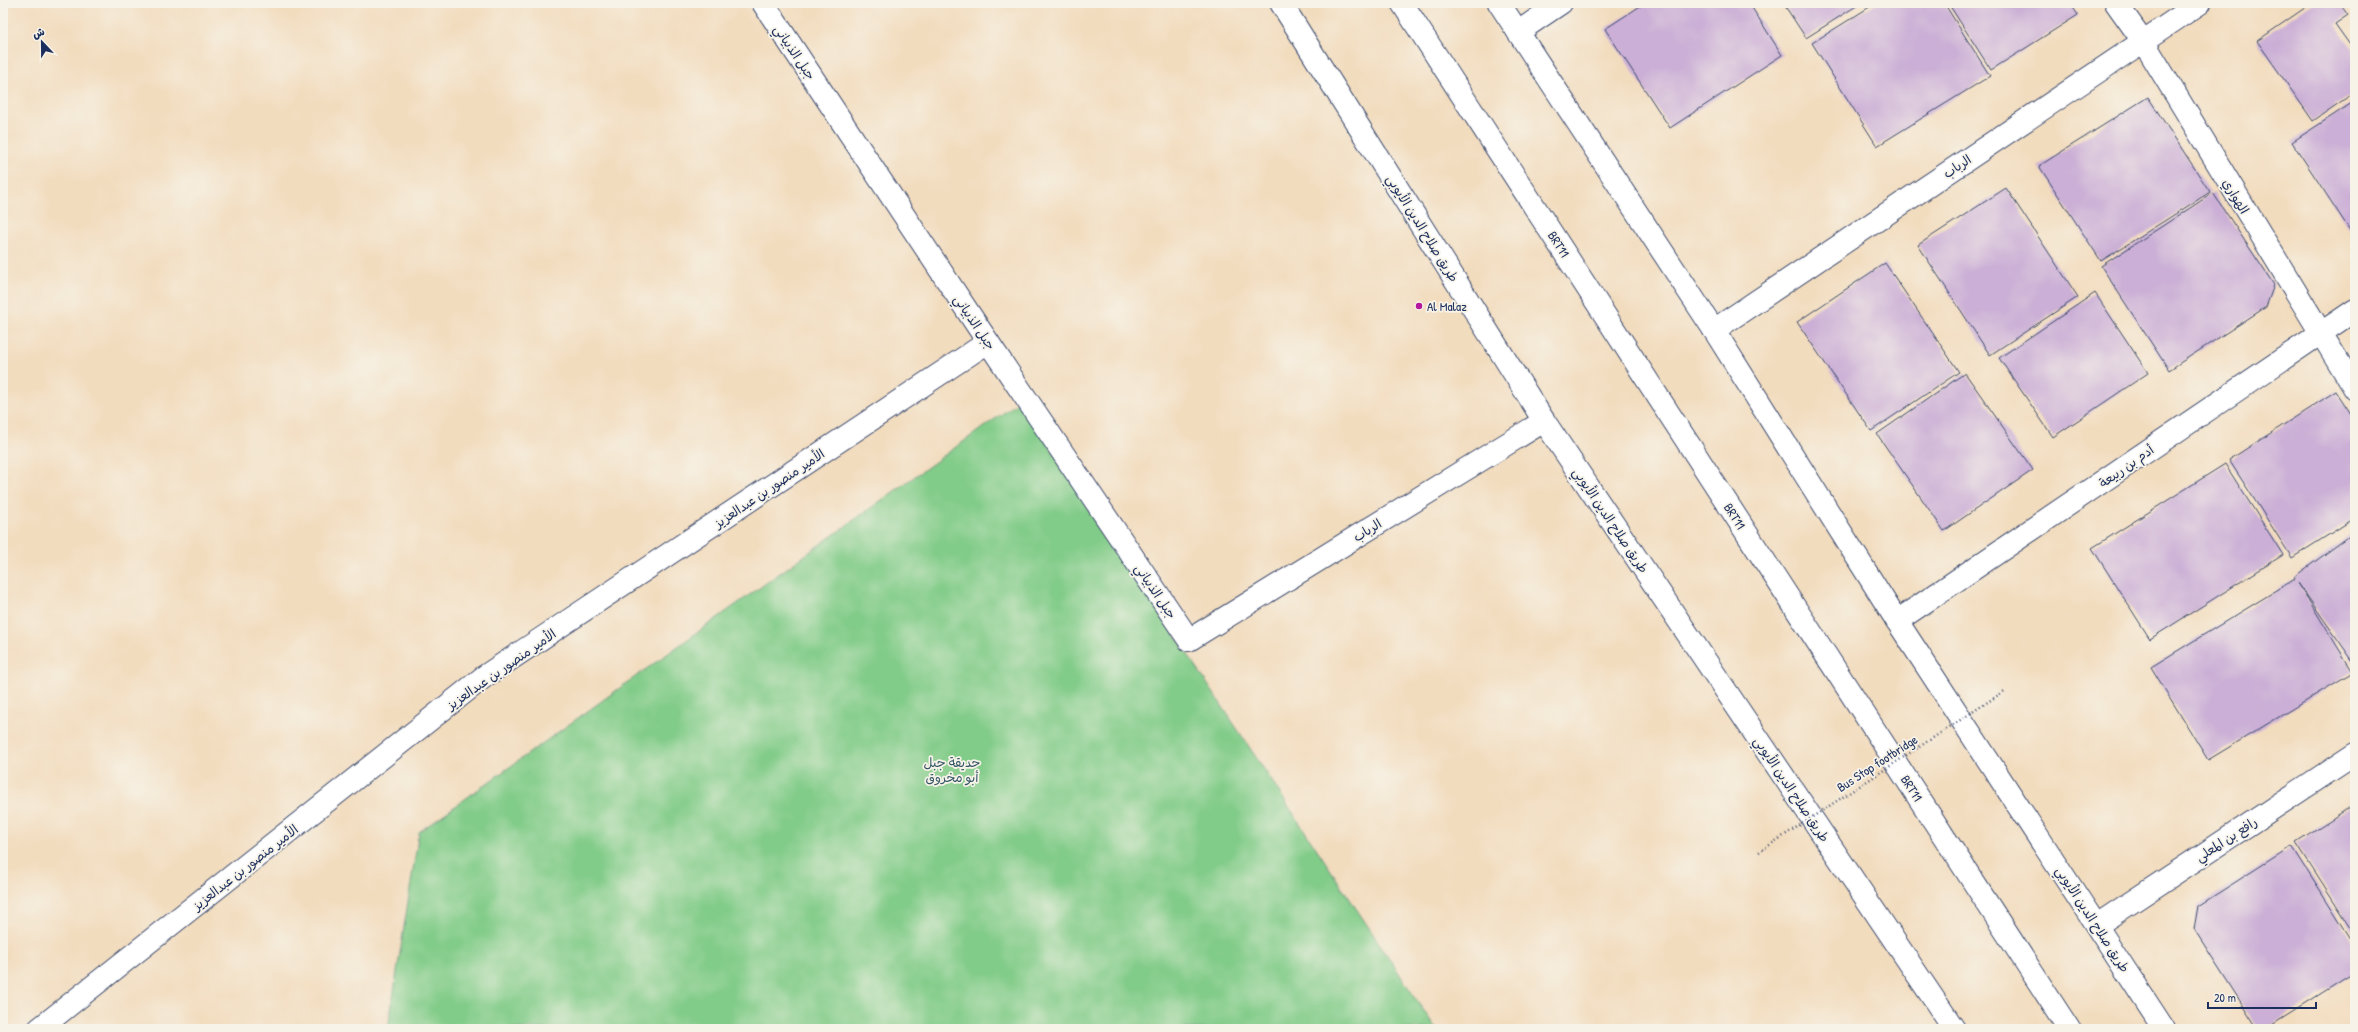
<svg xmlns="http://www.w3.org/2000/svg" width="2358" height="1032" viewBox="0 0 2358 1032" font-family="'Patrick Hand','Playpen Sans Arabic',sans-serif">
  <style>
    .green { fill: #82cc89; stroke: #4e7e74 }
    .building { fill: #cbafd6 }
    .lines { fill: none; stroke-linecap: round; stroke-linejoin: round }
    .minor-casing { stroke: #3b496c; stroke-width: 24 }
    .major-casing { stroke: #3b496c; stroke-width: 24 }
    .minor { stroke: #fff; stroke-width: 22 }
    .major { stroke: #fff; stroke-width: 22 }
    .path-bridge { stroke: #3b496c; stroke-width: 2.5; stroke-dasharray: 1 3; stroke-linecap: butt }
    .poi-dot { fill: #b5179e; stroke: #f7f3e8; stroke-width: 1.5 }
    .labels { text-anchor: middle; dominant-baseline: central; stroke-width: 3.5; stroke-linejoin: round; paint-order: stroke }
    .street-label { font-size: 13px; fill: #1b2f5e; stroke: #f7f3e8 }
    .poi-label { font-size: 13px; fill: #1b2f5e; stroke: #f7f3e8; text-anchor: start }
    .park-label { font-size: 13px; fill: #355669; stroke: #f7f3e8 }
  </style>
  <rect width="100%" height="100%" fill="#f7f3e8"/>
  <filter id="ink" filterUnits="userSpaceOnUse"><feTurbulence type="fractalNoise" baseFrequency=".025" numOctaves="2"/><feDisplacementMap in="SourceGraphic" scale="8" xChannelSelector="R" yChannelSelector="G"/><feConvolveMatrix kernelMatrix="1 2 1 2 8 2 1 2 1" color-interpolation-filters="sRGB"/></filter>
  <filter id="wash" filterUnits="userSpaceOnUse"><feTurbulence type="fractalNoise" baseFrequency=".012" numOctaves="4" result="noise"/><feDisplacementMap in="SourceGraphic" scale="16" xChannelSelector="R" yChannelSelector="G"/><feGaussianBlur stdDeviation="0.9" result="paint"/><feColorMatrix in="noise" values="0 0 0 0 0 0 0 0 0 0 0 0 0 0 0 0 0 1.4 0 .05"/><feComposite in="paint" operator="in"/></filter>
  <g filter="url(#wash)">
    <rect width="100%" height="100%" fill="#f2dcbe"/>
    <path class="green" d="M 1020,401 L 1436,1029 L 388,1029 L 419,832 Z"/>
    <g id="blocks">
      <g class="building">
        <path d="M 1645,3 L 1749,3 L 1782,55 L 1670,128 L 1605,29 Z"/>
        <path d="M 1783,3 L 1861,3 L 1806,38 Z"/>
        <path d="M 1876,3 L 1944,3 L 1990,76 L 1877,146 L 1812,43 Z"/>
        <path d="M 1948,3 L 2070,3 L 2078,15 L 1991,70 Z"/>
        <path d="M 2312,3 L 2339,3 L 2348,15 L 2335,24 L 2355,52 L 2355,92 L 2313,121 L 2257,41 Z"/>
        <path d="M 2148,97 L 2210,192 L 2101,261 L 2039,166 Z"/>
        <path d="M 2355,101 L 2355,238 L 2292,142 Z"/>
        <path d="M 2006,188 L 2078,297 L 1990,355 L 1918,245 Z"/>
        <path d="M 2213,193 L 2274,285 L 2266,307 L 2169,370 L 2101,266 Z"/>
        <path d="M 1885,263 L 1959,372 L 1871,431 L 1797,322 Z"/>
        <path d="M 2095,293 L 2148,373 L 2053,437 L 1999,358 Z"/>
        <path d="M 1965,373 L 2033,470 L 1944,531 L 1877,434 Z"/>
        <path d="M 2336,391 L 2355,420 L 2355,518 L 2292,558 L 2229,460 Z"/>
        <path d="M 2225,464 L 2283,555 L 2150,639 L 2092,548 Z"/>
        <path d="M 2355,532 L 2355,664 L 2298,583 L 2353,672 L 2208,760 L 2151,667 L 2295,579 L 2294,577 Z"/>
        <path d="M 2355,804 L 2355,934 L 2296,842 Z"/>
        <path d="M 2292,846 L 2355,945 L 2355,972 L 2265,1029 L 2258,1029 L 2194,929 L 2198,906 Z"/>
      </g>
    </g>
  </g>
  <g filter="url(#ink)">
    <use href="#blocks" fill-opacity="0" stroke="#3b496c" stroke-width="1"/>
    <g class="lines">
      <g class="minor-casing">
        <g id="minor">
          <path d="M 763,3 L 988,342 L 1189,640 L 1544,421"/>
          <path d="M 2116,3 L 2143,41 L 2355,389"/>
          <path d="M 1518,32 L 1561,3"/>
          <path d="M 1714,330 L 2200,3"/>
          <path d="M 1897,621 L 2355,310"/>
          <path d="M 2097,925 L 2355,754"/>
          <path d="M 39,1029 L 485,676 L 988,342"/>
        </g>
      </g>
      <g class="major-casing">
        <g id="major">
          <path d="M 1281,3 L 1544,421 L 1954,1029"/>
          <path d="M 1402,3 L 2069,1029"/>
          <path d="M 1499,3 L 1714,330 L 1897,621 L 2164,1029"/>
        </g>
      </g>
      <use href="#minor" class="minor"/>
      <use href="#major" class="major"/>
      <path class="path-bridge" d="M 1759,852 L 2006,690"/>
    </g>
  </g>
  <circle class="poi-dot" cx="1419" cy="306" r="4"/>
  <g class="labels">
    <g class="street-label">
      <text transform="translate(795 52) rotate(56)">جبل الذبياني</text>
      <text transform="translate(1957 166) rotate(-34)">الرباب</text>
      <text transform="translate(2236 196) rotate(59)">الهواري</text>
      <text transform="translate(1423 228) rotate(58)">طريق صلاح الدين الأيوبي</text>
      <text transform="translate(1559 244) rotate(57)">BRT11</text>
      <text transform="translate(975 322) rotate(56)">جبل الذبياني</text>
      <text transform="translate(2126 466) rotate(-35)">أدم بن ربيعة</text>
      <text transform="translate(769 488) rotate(-34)">الأمير منصور بن عبدالعزيز</text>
      <text transform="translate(1735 516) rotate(57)">BRT11</text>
      <text transform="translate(1611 520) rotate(56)">طريق صلاح الدين الأيوبي</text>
      <text transform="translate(1367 530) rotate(-32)">الرباب</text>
      <text transform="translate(1156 591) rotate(56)">جبل الذبياني</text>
      <text transform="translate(501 669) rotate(-35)">الأمير منصور بن عبدالعزيز</text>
      <text transform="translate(1877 763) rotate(-33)">Bus Stop footbridge</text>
      <text transform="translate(1912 788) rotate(57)">BRT11</text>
      <text transform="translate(1792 789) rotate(56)">طريق صلاح الدين الأيوبي</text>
      <text transform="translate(2226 839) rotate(-33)">رافع بن المعلي</text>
      <text transform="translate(245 867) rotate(-38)">الأمير منصور بن عبدالعزيز</text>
      <text transform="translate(2093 919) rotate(57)">طريق صلاح الدين الأيوبي</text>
    </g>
    <g class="poi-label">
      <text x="1427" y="306">Al Malaz</text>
    </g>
    <g class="park-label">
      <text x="952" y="762">حديقة جبل<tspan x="952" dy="15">أبو مخروق</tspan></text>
    </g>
  </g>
  <rect width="2358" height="1032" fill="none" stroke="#f7f3e8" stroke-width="16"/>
  <g transform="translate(42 42) rotate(338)" stroke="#f7f3e8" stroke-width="3" paint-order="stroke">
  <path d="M0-3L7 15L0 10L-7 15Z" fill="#1b2f5e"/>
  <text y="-6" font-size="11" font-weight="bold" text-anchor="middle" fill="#1b2f5e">ش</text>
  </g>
  <path d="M2208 1002v6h108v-6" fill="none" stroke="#1b2f5e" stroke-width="2"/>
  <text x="2214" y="1002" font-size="12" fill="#1b2f5e" stroke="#f7f3e8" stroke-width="3" paint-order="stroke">20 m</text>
</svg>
